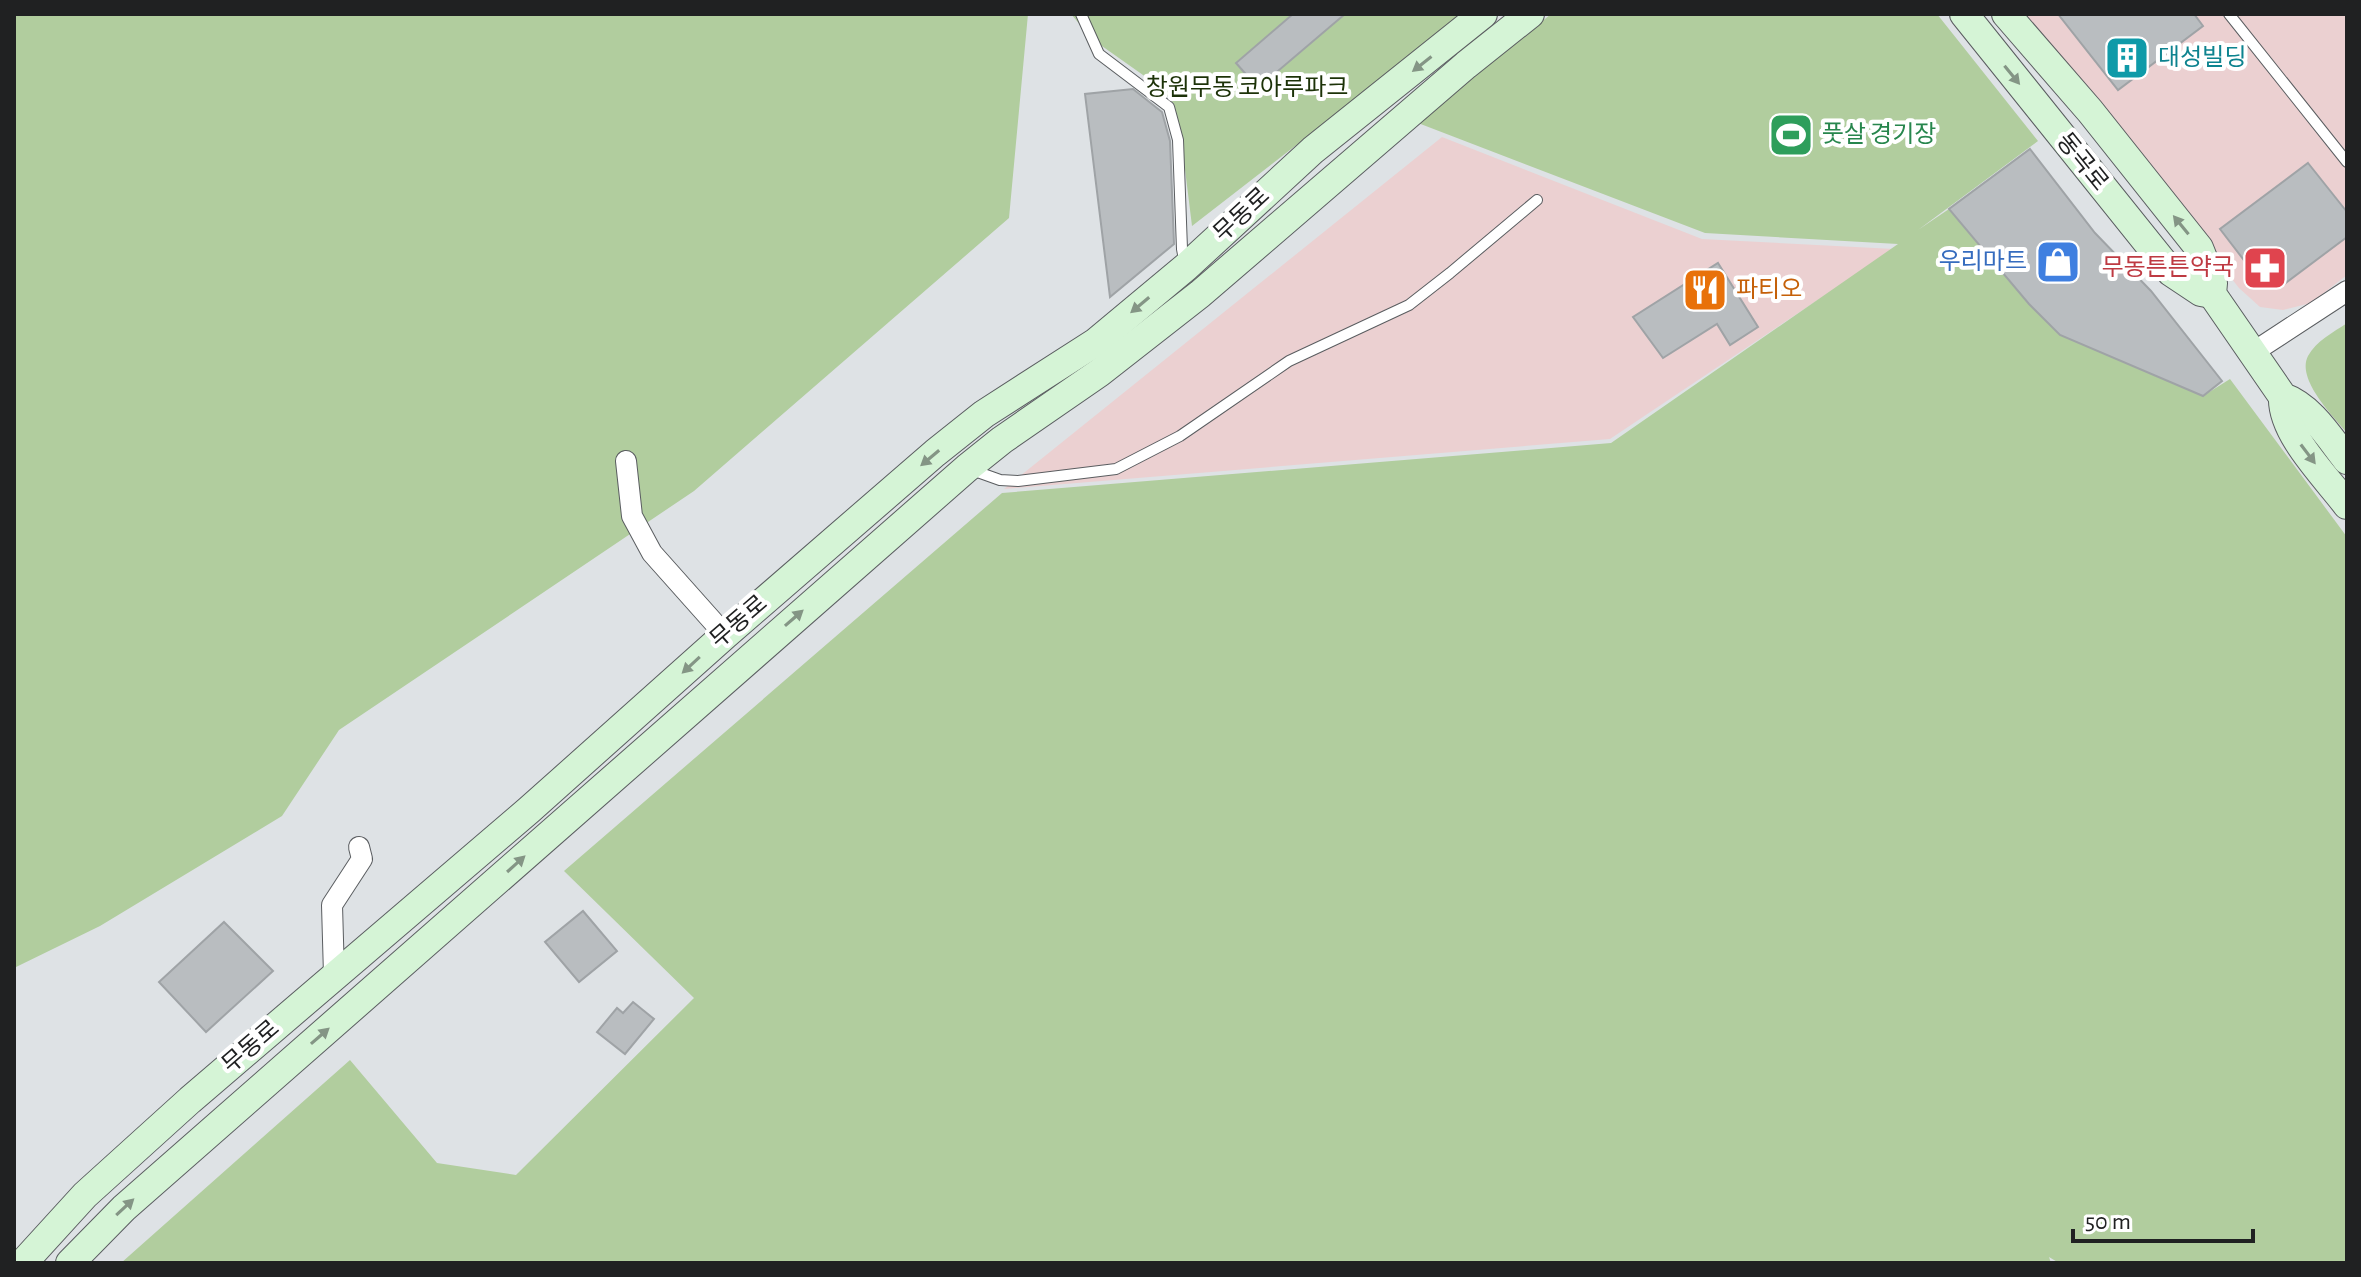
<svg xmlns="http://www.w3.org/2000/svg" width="2361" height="1277" viewBox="0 0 2361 1277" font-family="'Alegreya Sans','Noto Sans KR',sans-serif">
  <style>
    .commercial { fill: #ebd0d1 }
    .green { fill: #b1cd9e }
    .building { fill: #b9bdc0; stroke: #9fa3a6; stroke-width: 2 }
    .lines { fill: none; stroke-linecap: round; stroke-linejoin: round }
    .service-casing { stroke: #5a5d60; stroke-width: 12 }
    .minor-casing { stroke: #5a5d60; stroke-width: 22 }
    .secondary-casing { stroke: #5a5d60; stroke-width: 30 }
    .service { stroke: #fff; stroke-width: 10 }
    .minor { stroke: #fff; stroke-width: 20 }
    .secondary { stroke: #d5f4d6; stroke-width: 28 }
    .oneway { fill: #849585 }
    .labels { text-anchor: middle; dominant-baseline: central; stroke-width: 8; stroke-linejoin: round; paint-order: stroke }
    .culture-label { font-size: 24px; fill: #0d838f; stroke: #fff; text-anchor: start }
    .park-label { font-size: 24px; fill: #1c3208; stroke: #fff }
    .leisure-label { font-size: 24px; fill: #27864d; stroke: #fff; text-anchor: start }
    .street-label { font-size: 24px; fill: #202122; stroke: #fff }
    .shop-label { font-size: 24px; fill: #366cbe; stroke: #fff; text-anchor: end }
    .health-label { font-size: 24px; fill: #be3a42; stroke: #fff; text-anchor: end }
    .food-label { font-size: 24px; fill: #c56008; stroke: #fff; text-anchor: start }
  </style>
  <rect width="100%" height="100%" fill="#dee2e5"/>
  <g class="commercial">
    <path d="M 2025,14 L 2347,14 L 2347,275 L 2311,303 L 2283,310 L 2260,307 L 2239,288 Z"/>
    <path d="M 1442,137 L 1702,239 L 1894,249 L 1610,439 L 1004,489 Z"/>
  </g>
  <g class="green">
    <path d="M 14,14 L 1028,14 L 1009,218 L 694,491 L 339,730 L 282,816 L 100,926 L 14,968 Z"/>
    <path d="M 1071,14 L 1465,14 L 1192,226 L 1181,137 L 1174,104 L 1160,87 L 1092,39 Z"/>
    <path d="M 1551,14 L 1937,14 L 2038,141 L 1918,230 L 1949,209 L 2029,304 L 2061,335 L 2203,396 L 2230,379 L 2347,537 L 2347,1263 L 2059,1263 L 2049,1257 L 2051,1263 L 121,1263 L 350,1060 L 437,1163 L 516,1175 L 694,998 L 564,871 L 1002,493 L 1611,443 L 1898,244 L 1705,233 L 1418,123 Z"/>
    <path d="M 2347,323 L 2347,433 C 2333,416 2296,379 2308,356 C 2316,341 2334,332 2347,323 Z"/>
  </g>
  <g class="building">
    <path d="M 1293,14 L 1345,14 L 1258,88 L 1236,63 Z"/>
    <path d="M 2058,14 L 2194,14 L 2203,26 L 2118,90 Z"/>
    <path d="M 1133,89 L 1162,112 L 1170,141 L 1174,244 L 1110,297 L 1085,94 Z"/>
    <path d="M 2030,149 L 2095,233 L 2151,291 L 2222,381 L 2203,396 L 2060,335 L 2029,304 L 1949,209 Z"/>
    <path d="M 2308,163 L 2347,212 L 2347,237 L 2279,288 L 2263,285 L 2220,229 Z"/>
    <path d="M 1718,263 L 1758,327 L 1730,345 L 1717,324 L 1663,358 L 1633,317 Z"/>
    <path d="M 583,911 L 617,951 L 579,982 L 545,942 Z"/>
    <path d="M 224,922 L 273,971 L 206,1032 L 159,982 Z"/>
    <path d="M 633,1002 L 654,1019 L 625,1054 L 597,1032 L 617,1008 L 623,1013 Z"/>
  </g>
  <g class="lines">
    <g class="service-casing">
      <g id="service">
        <path d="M 1081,14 L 1099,54 L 1169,107 L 1178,140 L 1182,249 L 1185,265"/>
        <path d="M 2229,14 L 2347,162"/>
        <path d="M 972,470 L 1000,480 L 1018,481 L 1116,469 L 1180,436 L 1289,361 L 1409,305 L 1450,273 L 1537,200"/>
      </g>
    </g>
    <g class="minor-casing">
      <g id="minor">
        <path d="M 2252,353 L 2347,291"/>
        <path d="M 626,461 L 632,516 L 652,553 L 725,635"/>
        <path d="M 334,975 L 332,905 L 362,859 L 359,847"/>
      </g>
    </g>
    <g class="secondary-casing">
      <g id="secondary">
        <path d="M 1964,14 L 2171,272 L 2201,292 L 2212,294"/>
        <path d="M 2006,14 L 2090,111 L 2199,248 L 2213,283 L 2212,294 L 2283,397 C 2311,407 2329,437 2347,460"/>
        <path d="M 2283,397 C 2281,433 2326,477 2347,505"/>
        <path d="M 23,1263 L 85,1195 L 190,1100 L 529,810 L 725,635 L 935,453 L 984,414 L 1096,342 L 1186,267 L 1313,150 L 1483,14"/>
        <path d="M 70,1263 L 124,1208 L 967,468 L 1002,440 L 1099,373 L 1200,294 L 1466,65 L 1530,14"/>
      </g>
    </g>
    <use href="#service" class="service"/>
    <use href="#minor" class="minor"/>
    <use href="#secondary" class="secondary"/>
  </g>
  <defs><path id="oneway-solid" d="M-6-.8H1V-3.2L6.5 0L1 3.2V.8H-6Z" transform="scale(2)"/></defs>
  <g class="oneway">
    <use href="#oneway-solid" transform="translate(1422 64) rotate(142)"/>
    <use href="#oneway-solid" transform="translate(2012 75) rotate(51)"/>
    <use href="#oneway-solid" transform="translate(2181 225) rotate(-129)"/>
    <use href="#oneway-solid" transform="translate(1140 305) rotate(140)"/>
    <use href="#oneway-solid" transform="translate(2308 454) rotate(53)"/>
    <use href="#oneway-solid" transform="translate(930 458) rotate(140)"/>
    <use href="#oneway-solid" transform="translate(794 618) rotate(-41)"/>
    <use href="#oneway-solid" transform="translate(691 665) rotate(137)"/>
    <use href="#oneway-solid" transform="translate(516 864) rotate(-42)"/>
    <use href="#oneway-solid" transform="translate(320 1036) rotate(-41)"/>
    <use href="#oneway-solid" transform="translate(125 1207) rotate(-43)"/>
  </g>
  <defs>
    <g id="building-square" transform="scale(2.3)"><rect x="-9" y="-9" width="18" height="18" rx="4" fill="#0f9aa8" stroke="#fff"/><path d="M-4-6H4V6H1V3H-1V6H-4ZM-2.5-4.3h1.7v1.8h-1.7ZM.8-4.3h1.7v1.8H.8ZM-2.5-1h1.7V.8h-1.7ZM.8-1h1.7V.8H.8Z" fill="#fff"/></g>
    <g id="stadium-square" transform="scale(2.3)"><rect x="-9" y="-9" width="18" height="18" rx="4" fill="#2e9e5b" stroke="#fff"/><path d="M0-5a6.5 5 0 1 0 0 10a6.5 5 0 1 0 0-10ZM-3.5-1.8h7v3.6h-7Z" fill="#fff"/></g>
    <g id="shop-square" transform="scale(2.3)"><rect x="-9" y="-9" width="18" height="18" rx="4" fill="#3f7fe0" stroke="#fff"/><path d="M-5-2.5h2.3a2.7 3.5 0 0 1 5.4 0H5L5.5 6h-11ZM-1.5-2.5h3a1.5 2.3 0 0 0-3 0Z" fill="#fff"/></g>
    <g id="pharmacy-square" transform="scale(2.3)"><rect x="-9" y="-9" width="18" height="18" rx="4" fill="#e0444e" stroke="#fff"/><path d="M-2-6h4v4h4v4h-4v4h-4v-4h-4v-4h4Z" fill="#fff"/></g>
    <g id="restaurant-square" transform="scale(2.3)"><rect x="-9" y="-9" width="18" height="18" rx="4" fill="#e8710a" stroke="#fff"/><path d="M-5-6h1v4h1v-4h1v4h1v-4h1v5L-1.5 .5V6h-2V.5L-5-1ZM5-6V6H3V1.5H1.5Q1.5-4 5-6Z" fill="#fff"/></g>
  </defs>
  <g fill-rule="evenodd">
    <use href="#building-square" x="2127" y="58"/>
    <use href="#stadium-square" x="1791" y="135"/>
    <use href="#shop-square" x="2058" y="262"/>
    <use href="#pharmacy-square" x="2265" y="268"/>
    <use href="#restaurant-square" x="1705" y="290"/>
  </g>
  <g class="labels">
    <g class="culture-label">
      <text x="2158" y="58">대성빌딩</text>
    </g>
    <g class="park-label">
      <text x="1247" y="88">창원무동 코아루파크</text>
    </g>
    <g class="leisure-label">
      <text x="1822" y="135">풋살 경기장</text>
    </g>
    <g class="street-label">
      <text transform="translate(2082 162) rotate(51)">동곡로</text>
      <text transform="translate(1242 215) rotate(-43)">무동로</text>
      <text transform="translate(739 622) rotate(-41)">무동로</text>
      <text transform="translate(251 1047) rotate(-41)">무동로</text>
    </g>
    <g class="shop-label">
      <text x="2027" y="262">우리마트</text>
    </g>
    <g class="health-label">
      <text x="2234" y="268">무동튼튼약국</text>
    </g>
    <g class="food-label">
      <text x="1736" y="290">파티오</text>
    </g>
  </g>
  <rect width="2361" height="1277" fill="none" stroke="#202122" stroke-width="32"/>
  <path d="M2073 1229v12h180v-12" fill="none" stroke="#202122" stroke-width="4"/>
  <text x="2085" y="1229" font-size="24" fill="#202122" stroke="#ffffff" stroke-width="6" paint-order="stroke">50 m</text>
</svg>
